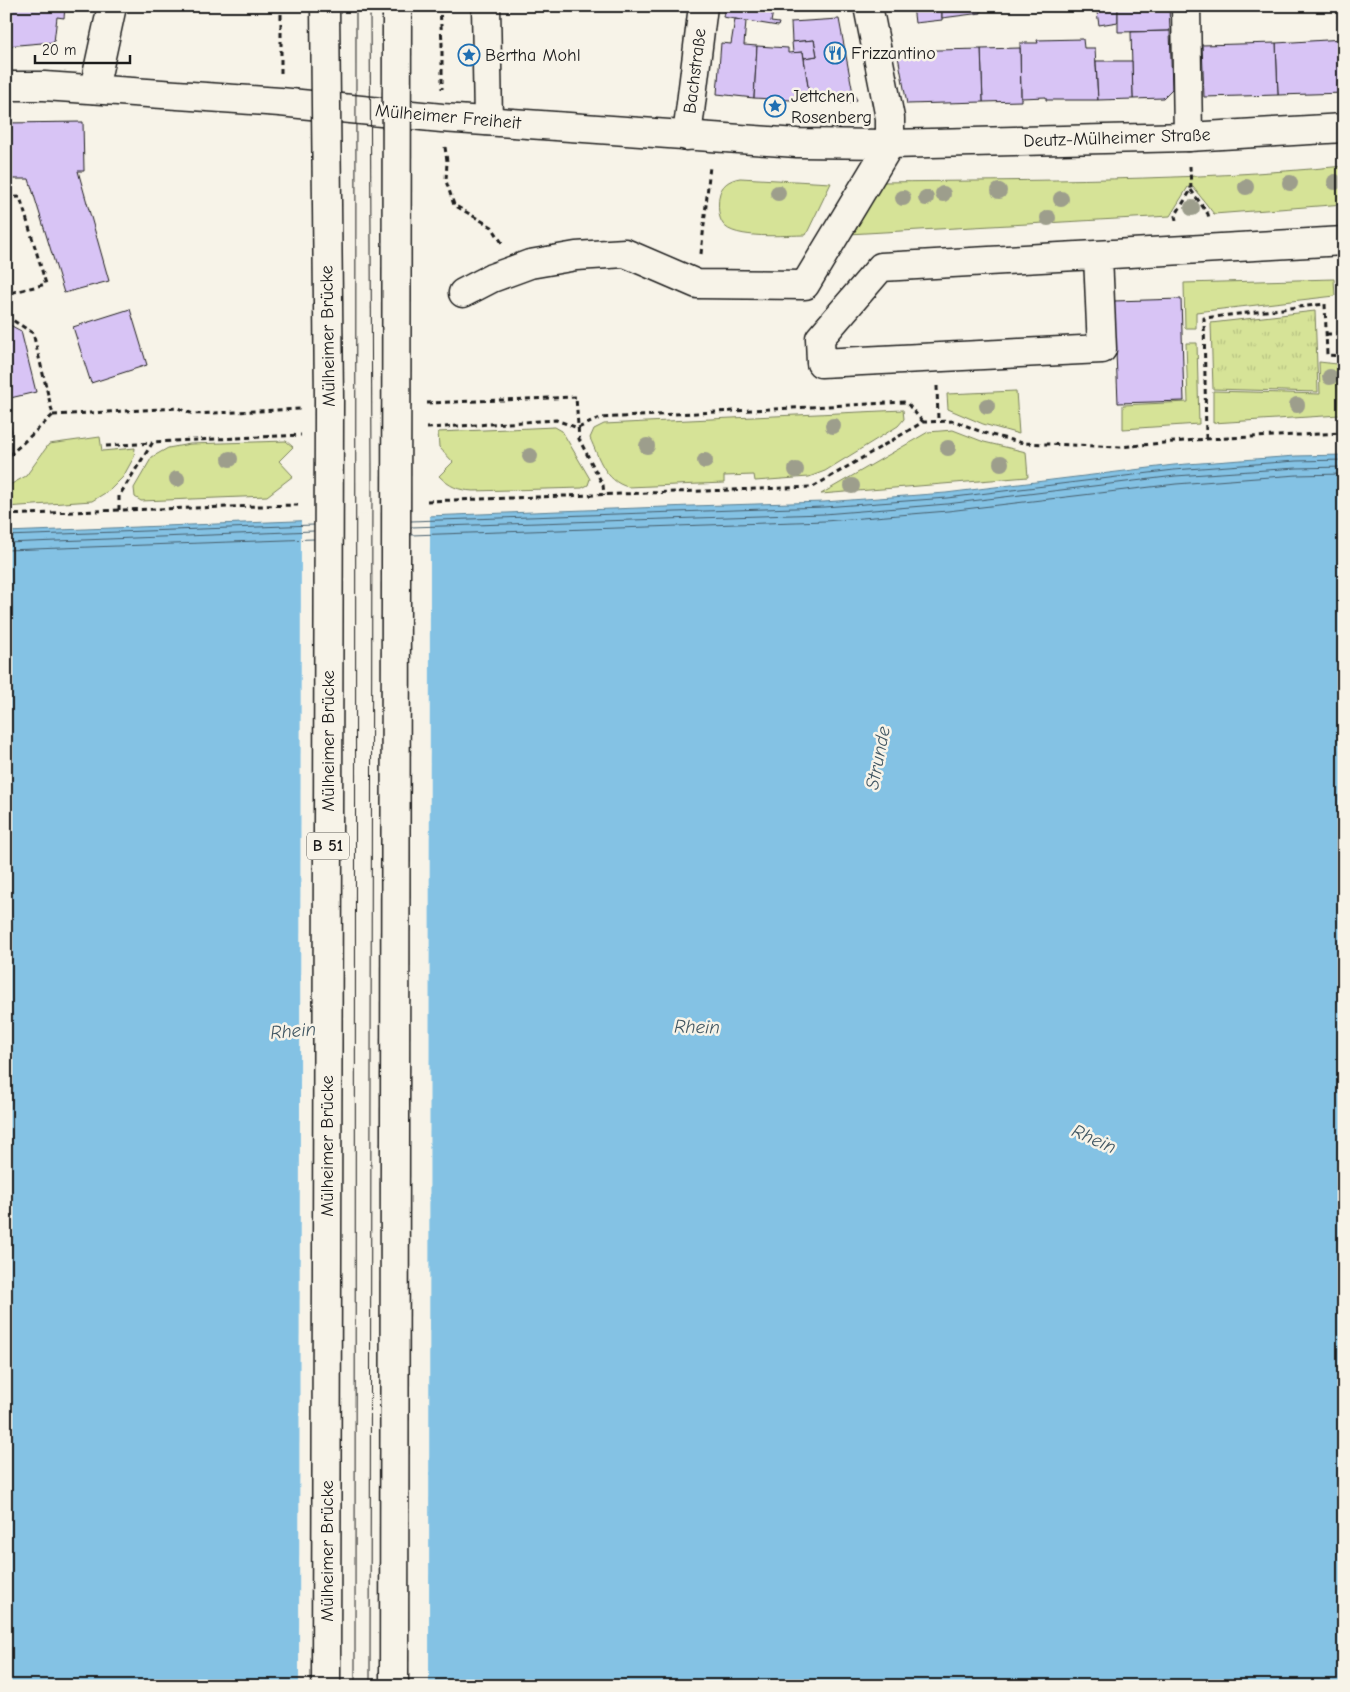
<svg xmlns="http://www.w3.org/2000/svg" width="1350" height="1692" viewBox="0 0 1350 1692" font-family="'Comic Neue',sans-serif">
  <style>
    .grass { fill: #d6e397; stroke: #79805a }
    .park { fill: url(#park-tufts); stroke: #79805a }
    .water { fill: #84c2e4; stroke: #5a8094 }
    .pier { fill: #f7f3e8 }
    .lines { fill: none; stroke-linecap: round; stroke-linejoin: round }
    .shore { stroke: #465e6c; stroke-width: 1 }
    .building { fill: #d8c4f5; stroke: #1c1c1c }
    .minor-casing { stroke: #1c1c1c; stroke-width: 31 }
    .path { stroke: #1c1c1c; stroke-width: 3; stroke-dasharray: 5 4; stroke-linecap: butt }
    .minor { stroke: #f7f3e8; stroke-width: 28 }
    .tram { stroke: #1c1c1c; stroke-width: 1 }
    .major-bridge-casing { stroke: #1c1c1c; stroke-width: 31; stroke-linecap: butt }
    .major-bridge { stroke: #f7f3e8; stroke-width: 28 }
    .tree { fill: #9d9e8c }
    .labels { text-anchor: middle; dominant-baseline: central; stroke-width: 5; stroke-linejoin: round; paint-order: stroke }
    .shield { fill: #f7f3e8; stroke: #5e5c59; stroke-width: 1 }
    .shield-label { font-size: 16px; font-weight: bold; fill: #1c1c1c }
    .poi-label { font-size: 18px; fill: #1c1c1c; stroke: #f7f3e8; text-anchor: start }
    .street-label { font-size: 18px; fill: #1c1c1c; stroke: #f7f3e8 }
    .water-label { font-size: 19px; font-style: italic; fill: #405662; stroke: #f7f3e8 }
  </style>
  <defs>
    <pattern id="park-tufts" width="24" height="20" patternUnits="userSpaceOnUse" patternTransform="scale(1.25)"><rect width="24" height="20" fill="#d6e397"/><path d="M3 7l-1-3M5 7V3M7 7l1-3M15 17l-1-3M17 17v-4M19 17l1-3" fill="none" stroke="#b7c282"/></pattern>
  </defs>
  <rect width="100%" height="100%" fill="#f7f3e8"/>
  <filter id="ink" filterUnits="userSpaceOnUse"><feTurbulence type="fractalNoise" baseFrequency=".02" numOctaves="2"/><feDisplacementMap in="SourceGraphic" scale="10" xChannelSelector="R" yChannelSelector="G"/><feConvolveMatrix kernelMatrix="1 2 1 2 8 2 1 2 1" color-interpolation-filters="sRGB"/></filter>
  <g filter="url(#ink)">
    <g class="grass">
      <path d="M 1344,166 L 1344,204 L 1214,214 L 1193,187 L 1188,187 L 1170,216 L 848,234 L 882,182 C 1036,180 1191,181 1344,166 Z"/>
      <path d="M 740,178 L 831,183 L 806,235 C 788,235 733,240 723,224 C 718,217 718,206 719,197 C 721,185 729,180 740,178 Z"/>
      <path d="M 1334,279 L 1335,296 L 1196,312 L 1196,328 L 1185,328 L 1184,283 Z"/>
      <path d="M 1186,343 L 1197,343 L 1199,424 L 1123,429 L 1123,405 L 1188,402 Z"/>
      <path d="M 1319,362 L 1337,364 L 1340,415 L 1213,423 L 1213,391 L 1320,394 Z"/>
      <path d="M 1016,391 L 1019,434 L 983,424 L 948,409 L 947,394 Z"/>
      <path d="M 903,410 L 904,419 L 898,426 L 825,471 L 809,477 L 755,481 L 754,475 L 724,476 L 724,483 L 628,487 C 605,481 599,458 590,438 L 594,429 L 604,424 Z"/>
      <path d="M 555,427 L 562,431 L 590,479 L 588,485 L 582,488 L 473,491 C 458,490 450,487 439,476 L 453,462 L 439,447 L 438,432 Z"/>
      <path d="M 953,430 L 984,442 L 1026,452 L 1028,477 L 821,494 L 928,432 Z"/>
      <path d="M 100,437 L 102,451 L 135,448 L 134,457 L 123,477 L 110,490 L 92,501 L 6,507 L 6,487 L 26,476 L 49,444 Z"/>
      <path d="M 286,441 L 293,447 L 279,461 L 293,476 L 267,496 L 141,501 L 135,497 L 134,488 L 152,457 L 168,448 L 190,444 Z"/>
    </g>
    <path class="park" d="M 1315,311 L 1318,392 L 1213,389 L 1211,323 Z"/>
    <path class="water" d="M 1344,455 L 1344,1686 L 6,1686 L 6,532 L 691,506 L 824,502 L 946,493 L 1174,465 L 1296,456 Z"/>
    <path class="pier" d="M 430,513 L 429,1686 L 299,1686 L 301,518 Z"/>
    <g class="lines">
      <g class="shore">
        <path d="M 411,521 L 824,507 L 947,498 L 1174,470 L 1296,461 L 1344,460"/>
        <path d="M 411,527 L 824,514 L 947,504 L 1175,476 L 1297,468 L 1344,467"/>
        <path d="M 411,535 L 825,521 L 948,511 L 1176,484 L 1297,475 L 1344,474"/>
        <path d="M 6,536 L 314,525"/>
        <path d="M 6,543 L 314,531"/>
        <path d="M 6,550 L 314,539"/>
      </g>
    </g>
    <g class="building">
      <path d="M 6,6 L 65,7 L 64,18 L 57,17 L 54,42 L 6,46 Z"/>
      <path d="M 725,6 L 774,6 L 771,22 L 779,23 L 778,26 L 723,17 Z"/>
      <path d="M 913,6 L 942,6 L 942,20 L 915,23 Z"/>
      <path d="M 942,6 L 981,6 L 981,13 L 942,18 Z"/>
      <path d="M 1096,6 L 1118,6 L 1118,22 L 1099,25 Z"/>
      <path d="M 1118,6 L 1169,6 L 1170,31 L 1118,32 Z"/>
      <path d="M 735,19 L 746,21 L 744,45 L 757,46 L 754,98 L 717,94 L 721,43 L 731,44 Z"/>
      <path d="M 839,19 L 853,93 L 857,100 L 852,103 L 810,101 L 804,58 L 817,56 L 814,40 L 792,42 L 791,22 Z"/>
      <path d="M 1170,31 L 1172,89 L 1163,98 L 1133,99 L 1131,32 Z"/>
      <path d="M 1083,39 L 1084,48 L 1095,48 L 1098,100 L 1046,100 L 1046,97 L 1021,98 L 1020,43 L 1038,43 L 1037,40 Z"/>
      <path d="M 1344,39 L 1344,93 L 1278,95 L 1276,43 Z"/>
      <path d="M 814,40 L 817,56 L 804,58 L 803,52 L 793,53 L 792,42 Z"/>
      <path d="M 1276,43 L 1278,95 L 1204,97 L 1202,45 Z"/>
      <path d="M 757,46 L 788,48 L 788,53 L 803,52 L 810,101 L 754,98 Z"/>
      <path d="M 1020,48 L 1021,101 L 983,102 L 981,49 Z"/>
      <path d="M 981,49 L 983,102 L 907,104 L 897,51 Z"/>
      <path d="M 1096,61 L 1132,61 L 1133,99 L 1098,100 Z"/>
      <path d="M 83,122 L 84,171 L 78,171 L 109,281 L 64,293 L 29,179 L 6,179 L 6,123 Z"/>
      <path d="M 1181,299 L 1184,401 L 1118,403 L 1114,301 Z"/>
      <path d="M 130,309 L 147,365 L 91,383 L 73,327 Z"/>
      <path d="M 6,325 L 10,325 L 21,331 L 36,392 L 6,399 Z"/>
      <path d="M 6,403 L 12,432 L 6,433 Z"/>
    </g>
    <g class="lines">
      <g class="minor-casing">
        <g id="minor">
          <path d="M 486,6 L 488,121"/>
          <path d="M 868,6 L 890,118 L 890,144"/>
          <path d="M 1186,6 L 1188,137"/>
          <path d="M 6,86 L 44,86 L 280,102 L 442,118 L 797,143 L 890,144 L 1188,137 L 1344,128"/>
          <path d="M 94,89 L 112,6"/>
          <path d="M 687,136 L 703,6"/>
          <path d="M 1098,256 L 1102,349 L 821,363 L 820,338 L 881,267 L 1344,241"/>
          <path d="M 463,293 L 492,278 L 530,264 L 576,256 L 625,253 L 697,284 L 805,285 L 890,144"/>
        </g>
      </g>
      <g class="path">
        <path d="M 440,6 L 442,44 L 442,89"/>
        <path d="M 281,73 L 281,6"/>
        <path d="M 445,147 L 447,161 L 446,181 L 454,205 L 492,227 L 502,243"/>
        <path d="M 1191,190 L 1208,214 L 1209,219"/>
        <path d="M 6,198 L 20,197 L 46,284 L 6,294"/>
        <path d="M 1176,220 L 1175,216 L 1191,190 L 1190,166"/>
        <path d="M 701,254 L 710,166"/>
        <path d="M 6,316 L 33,333 L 53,415 L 11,454 L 6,455"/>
        <path d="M 1326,334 L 1344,334"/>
        <path d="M 937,386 L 938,420"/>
        <path d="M 427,403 L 576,397 L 579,439 L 603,485 L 604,495"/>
        <path d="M 53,415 L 178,408 L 193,414 L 300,409"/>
        <path d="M 427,428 L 556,420 L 578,428 L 600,418 L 906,402 L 923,422"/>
        <path d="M 1206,439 L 1204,318 L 1325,304 L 1327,355 L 1344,356"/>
        <path d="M 106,446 L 152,443"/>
        <path d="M 427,501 L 813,487 L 923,422 L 955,421 L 984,433 L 1023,443 L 1120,447 L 1206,439 L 1344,433"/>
        <path d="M 119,510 L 119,496 L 153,442 L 301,435"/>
        <path d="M 6,515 L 119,510 L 298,505"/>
      </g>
      <use href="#minor" class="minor"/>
      <g class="tram">
        <path d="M 355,1686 L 356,6"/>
        <path d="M 370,1686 L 372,471 L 370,6"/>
      </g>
      <g class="major-bridge-casing">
        <g id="major-bridge">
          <path d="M 325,6 L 329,401 L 326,1686"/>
          <path d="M 394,1686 L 397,6"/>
        </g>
      </g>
      <use href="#major-bridge" class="major-bridge"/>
    </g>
    <g class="tree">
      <circle cx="1335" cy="182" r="8"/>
      <circle cx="1290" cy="183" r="8"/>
      <circle cx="1246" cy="187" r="8"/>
      <circle cx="999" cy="191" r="8"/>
      <circle cx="778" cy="193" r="8"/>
      <circle cx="943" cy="194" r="8"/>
      <circle cx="903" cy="198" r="8"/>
      <circle cx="926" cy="198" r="8"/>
      <circle cx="1061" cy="199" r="8"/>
      <circle cx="1192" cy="208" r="8"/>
      <circle cx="1048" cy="218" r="8"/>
      <circle cx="1330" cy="377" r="8"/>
      <circle cx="1297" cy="405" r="8"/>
      <circle cx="987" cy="406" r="8"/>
      <circle cx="833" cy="426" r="8"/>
      <circle cx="647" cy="446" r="8"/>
      <circle cx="948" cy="448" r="8"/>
      <circle cx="530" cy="456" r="8"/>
      <circle cx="230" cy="459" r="8"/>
      <circle cx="705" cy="461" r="8"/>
      <circle cx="1001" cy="463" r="8"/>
      <circle cx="796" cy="470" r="8"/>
      <circle cx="177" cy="479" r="8"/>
      <circle cx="852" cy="486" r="8"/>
    </g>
  </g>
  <defs>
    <g id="restaurant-ring" transform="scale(1.125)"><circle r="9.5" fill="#f7f3e8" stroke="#1f6fb2" stroke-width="1.5"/><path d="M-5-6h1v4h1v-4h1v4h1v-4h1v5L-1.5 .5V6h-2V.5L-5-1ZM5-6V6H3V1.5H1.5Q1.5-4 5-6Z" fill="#1f6fb2"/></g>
    <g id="sight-ring" transform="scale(1.125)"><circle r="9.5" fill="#f7f3e8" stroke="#1f6fb2" stroke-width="1.5"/><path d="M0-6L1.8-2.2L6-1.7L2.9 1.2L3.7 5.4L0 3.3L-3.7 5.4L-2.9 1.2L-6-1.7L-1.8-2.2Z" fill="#1f6fb2"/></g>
  </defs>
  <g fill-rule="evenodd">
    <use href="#restaurant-ring" x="835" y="53"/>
    <use href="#sight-ring" x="469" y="55"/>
    <use href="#sight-ring" x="775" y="106"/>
  </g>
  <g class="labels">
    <rect class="shield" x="307" y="832.5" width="42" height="27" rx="4"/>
    <g class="shield-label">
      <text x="328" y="846">B 51</text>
    </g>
    <g class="poi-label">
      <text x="851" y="53">Frizzantino</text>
      <text x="485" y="55">Bertha Mohl</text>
      <text x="791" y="96">Jettchen<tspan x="791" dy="21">Rosenberg</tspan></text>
    </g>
    <g class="street-label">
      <text transform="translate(695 71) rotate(-83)">Bachstraße</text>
      <text transform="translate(448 117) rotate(5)">Mülheimer Freiheit</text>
      <text transform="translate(1117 138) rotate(-2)">Deutz-Mülheimer Straße</text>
      <text transform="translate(328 336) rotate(-91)">Mülheimer Brücke</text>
      <text transform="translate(328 741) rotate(-90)">Mülheimer Brücke</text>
      <text transform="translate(327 1146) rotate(-90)">Mülheimer Brücke</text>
      <text transform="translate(327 1551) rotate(-90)">Mülheimer Brücke</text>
    </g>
    <g class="water-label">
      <text transform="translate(878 758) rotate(-79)">Strunde</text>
      <text transform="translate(697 1027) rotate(1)">Rhein</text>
      <text transform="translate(293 1031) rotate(-5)">Rhein</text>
      <text transform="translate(1094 1139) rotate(24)">Rhein</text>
    </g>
  </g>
  <rect width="1350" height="1692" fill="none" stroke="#f7f3e8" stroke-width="25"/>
  <rect x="12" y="12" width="1325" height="1667" fill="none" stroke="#1c1c1c" stroke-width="2" filter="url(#ink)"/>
  <path d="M35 55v8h95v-8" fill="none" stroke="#1c1c1c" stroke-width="2.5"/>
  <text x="42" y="55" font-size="15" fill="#1c1c1c" stroke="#f7f3e8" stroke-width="4" paint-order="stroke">20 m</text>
</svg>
